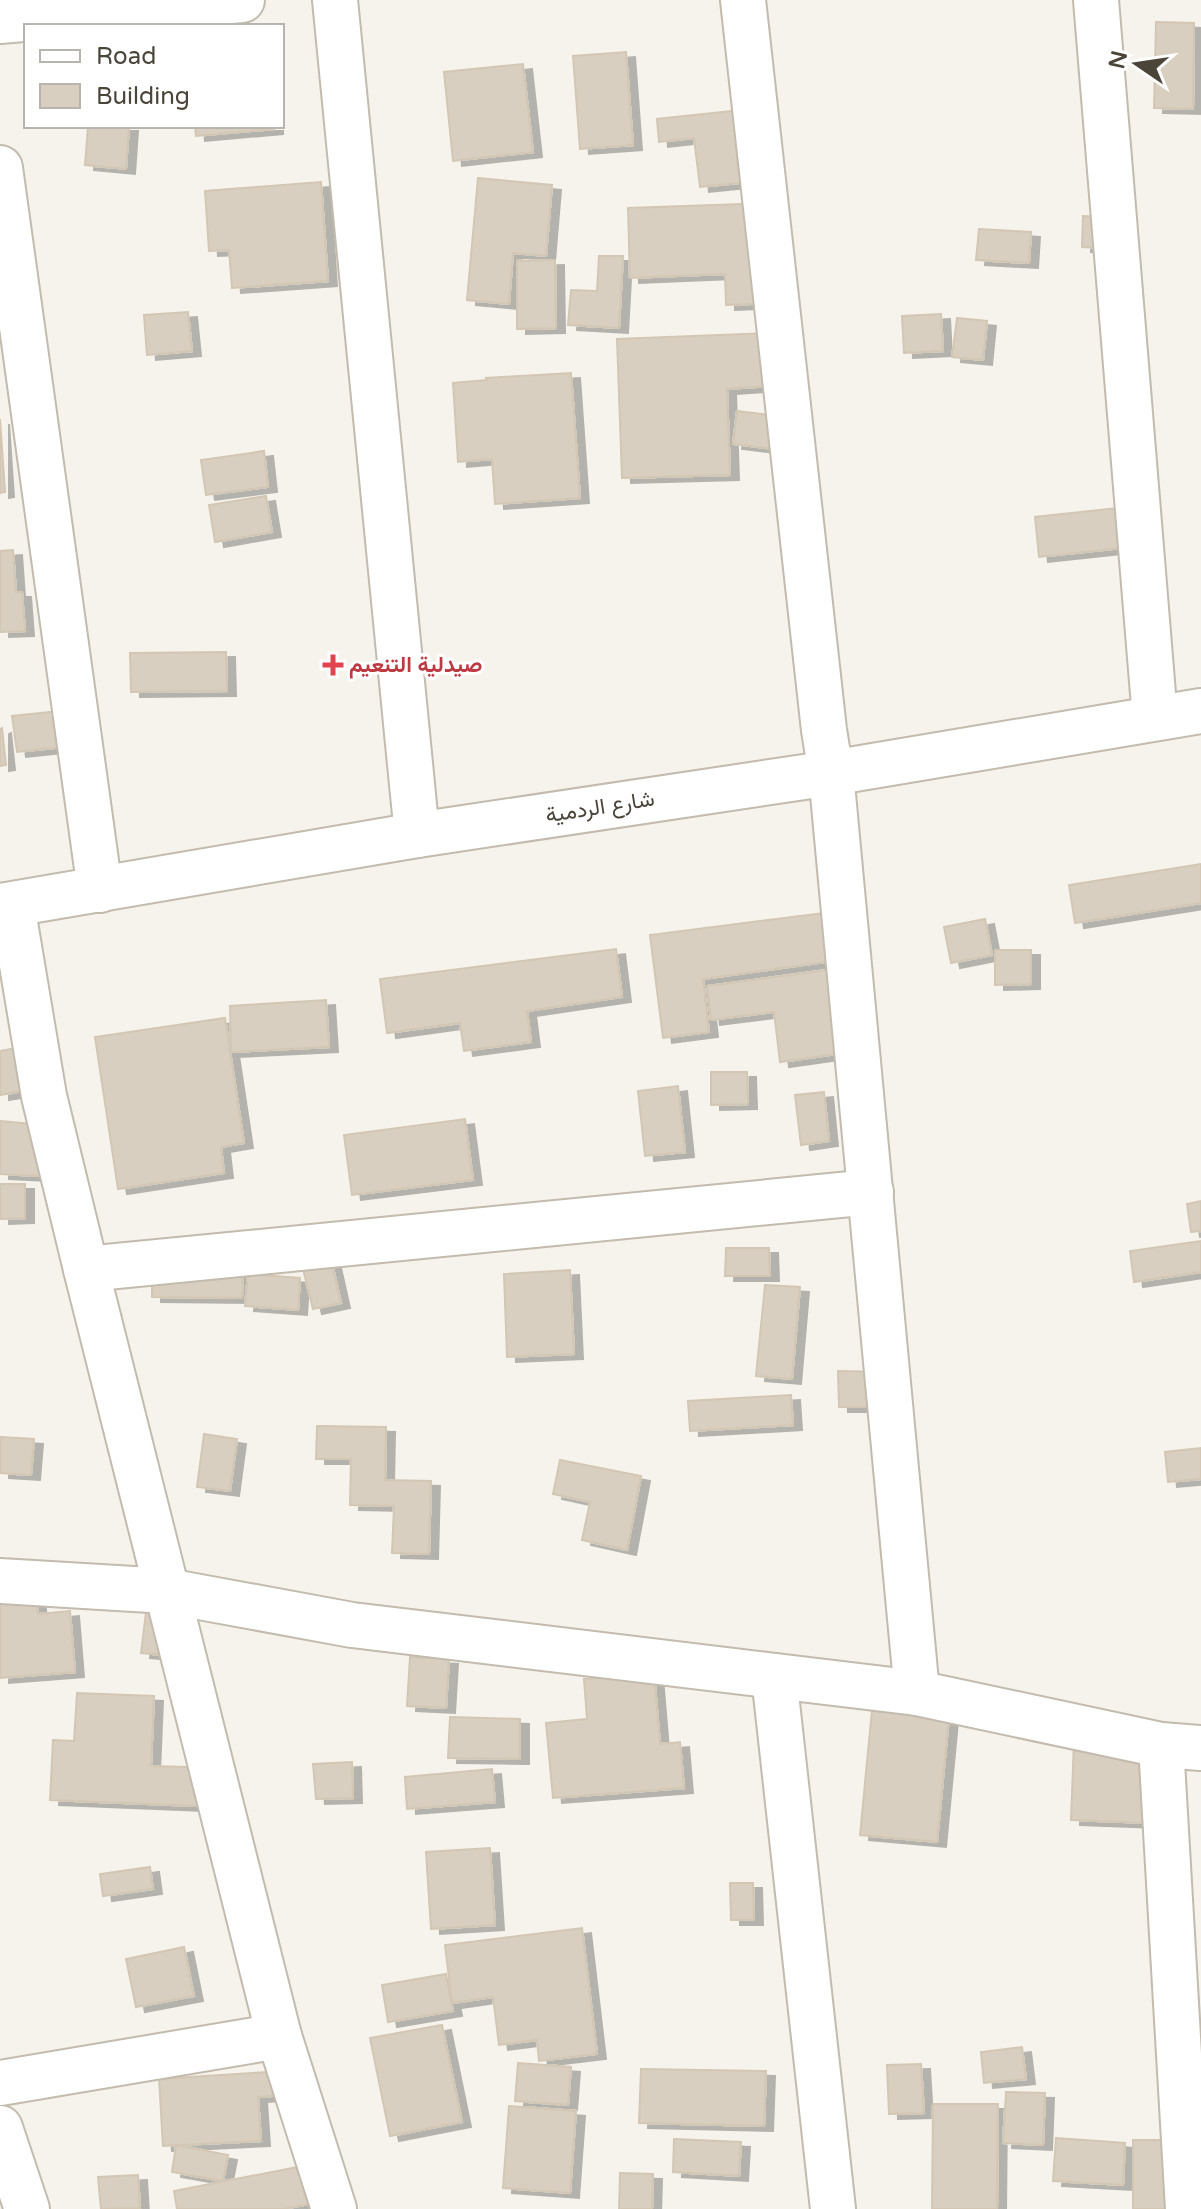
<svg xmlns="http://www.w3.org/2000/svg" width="1201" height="2209" viewBox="0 0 1201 2209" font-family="'Varela Round',Vazirmatn,sans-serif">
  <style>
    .building { fill: #d8cfc1; stroke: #d3c7b4; stroke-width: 2; filter: url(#shadow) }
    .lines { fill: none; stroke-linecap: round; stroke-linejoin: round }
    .minor-casing { stroke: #c2bbae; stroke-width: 48 }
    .minor { stroke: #fff; stroke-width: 44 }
    .health-dot { fill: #e0444e; stroke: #fff; stroke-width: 3 }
    .labels { text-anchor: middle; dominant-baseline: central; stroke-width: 6; stroke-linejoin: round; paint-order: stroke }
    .health-label { font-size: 22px; font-weight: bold; fill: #be3a42; stroke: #fff; text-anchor: start }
    .street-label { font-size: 22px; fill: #4b4439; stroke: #fff }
  </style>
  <defs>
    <filter id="shadow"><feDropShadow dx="9" dy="5" stdDeviation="0" flood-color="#0004"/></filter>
  </defs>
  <rect width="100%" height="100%" fill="#f6f3ec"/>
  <g class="building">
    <path d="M 1156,22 L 1194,23 L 1193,109 L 1154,108 Z"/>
    <path d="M 626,52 L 633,145 L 580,149 L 573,56 Z"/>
    <path d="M 523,64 L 533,152 L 453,161 L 444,72 Z"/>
    <path d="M 750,109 L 758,181 L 700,187 L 694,138 L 659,142 L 657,119 Z"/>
    <path d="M 88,126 L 129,126 L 126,169 L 85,165 Z"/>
    <path d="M 195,126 L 274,126 L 274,129 L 196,136 Z"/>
    <path d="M 478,178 L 552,185 L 546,256 L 513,253 L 509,304 L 467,300 Z"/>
    <path d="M 321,182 L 328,281 L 232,288 L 229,250 L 209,251 L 205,191 Z"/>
    <path d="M 771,203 L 775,303 L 726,305 L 725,274 L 630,278 L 628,208 Z"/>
    <path d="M 1083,216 L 1119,218 L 1117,249 L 1082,247 Z"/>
    <path d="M 979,229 L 1031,232 L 1029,263 L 976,260 Z"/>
    <path d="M 599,256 L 623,256 L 619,328 L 568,325 L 571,290 L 597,291 Z"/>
    <path d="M 555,260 L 556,328 L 517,329 L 517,261 Z"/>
    <path d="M 188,312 L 192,351 L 147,355 L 144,315 Z"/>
    <path d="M 941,314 L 943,351 L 904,353 L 902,316 Z"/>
    <path d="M 957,318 L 987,321 L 983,360 L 952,357 Z"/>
    <path d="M 771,333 L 773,386 L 727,389 L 730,475 L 622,478 L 617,339 Z"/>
    <path d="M 571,373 L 580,498 L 495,504 L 492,459 L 458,462 L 453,383 L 487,380 L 486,378 Z"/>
    <path d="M 737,411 L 779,416 L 774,449 L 733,444 Z"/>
    <path d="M 0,419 L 5,492 L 0,493 Z"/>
    <path d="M 264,451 L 268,487 L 206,495 L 201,460 Z"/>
    <path d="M 266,496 L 272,532 L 215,542 L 209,505 Z"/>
    <path d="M 1136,506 L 1140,546 L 1039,557 L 1035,517 Z"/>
    <path d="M 13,550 L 16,592 L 22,592 L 25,631 L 0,632 L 0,551 Z"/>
    <path d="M 226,652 L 227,691 L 131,692 L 130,653 Z"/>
    <path d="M 69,710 L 73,746 L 17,752 L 12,716 Z"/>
    <path d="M 2,728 L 6,765 L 0,766 L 0,729 Z"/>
    <path d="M 1201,864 L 1201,903 L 1075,923 L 1069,885 Z"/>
    <path d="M 855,909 L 861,957 L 703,979 L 709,1032 L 663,1038 L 650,935 Z"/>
    <path d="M 985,919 L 992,955 L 951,963 L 944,927 Z"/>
    <path d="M 616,949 L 622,997 L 527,1011 L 531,1042 L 464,1051 L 460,1023 L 387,1033 L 380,979 Z"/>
    <path d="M 995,950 L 1031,950 L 1031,984 L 995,985 Z"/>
    <path d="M 842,968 L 852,1052 L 780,1062 L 774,1012 L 711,1020 L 707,986 Z"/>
    <path d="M 326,1000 L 329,1047 L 231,1052 L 230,1006 Z"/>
    <path d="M 225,1018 L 244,1143 L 221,1147 L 224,1173 L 118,1189 L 95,1037 Z"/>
    <path d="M 27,1046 L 35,1089 L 0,1095 L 0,1051 Z"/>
    <path d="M 711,1072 L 747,1072 L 748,1104 L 711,1105 Z"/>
    <path d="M 678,1086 L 685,1152 L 645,1156 L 638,1091 Z"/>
    <path d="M 824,1092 L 829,1141 L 801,1145 L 795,1095 Z"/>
    <path d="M 465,1119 L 473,1180 L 352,1195 L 344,1135 Z"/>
    <path d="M 0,1121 L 43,1125 L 39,1176 L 0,1174 Z"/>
    <path d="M 0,1184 L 25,1184 L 25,1218 L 0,1219 Z"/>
    <path d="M 1201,1201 L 1201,1231 L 1191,1232 L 1187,1204 Z"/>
    <path d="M 1201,1241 L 1201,1272 L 1134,1282 L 1130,1251 Z"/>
    <path d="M 726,1248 L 769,1248 L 770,1276 L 725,1276 Z"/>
    <path d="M 152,1261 L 243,1262 L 242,1298 L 152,1297 Z"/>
    <path d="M 332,1263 L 341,1303 L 313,1309 L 303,1269 Z"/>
    <path d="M 570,1270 L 574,1354 L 507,1357 L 504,1274 Z"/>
    <path d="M 248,1274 L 300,1278 L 298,1310 L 245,1306 Z"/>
    <path d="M 765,1285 L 800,1287 L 792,1379 L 756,1376 Z"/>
    <path d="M 838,1371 L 884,1372 L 884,1407 L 839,1407 Z"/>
    <path d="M 791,1395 L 793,1425 L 690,1431 L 688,1401 Z"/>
    <path d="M 317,1426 L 386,1427 L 385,1480 L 431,1481 L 429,1554 L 392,1553 L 394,1506 L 350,1505 L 351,1459 L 316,1459 Z"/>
    <path d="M 204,1434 L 237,1439 L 230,1491 L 197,1487 Z"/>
    <path d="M 0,1437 L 34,1439 L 31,1475 L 0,1473 Z"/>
    <path d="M 1201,1448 L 1201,1479 L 1168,1482 L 1165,1452 Z"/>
    <path d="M 560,1460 L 641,1476 L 627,1550 L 582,1540 L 590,1502 L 553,1494 Z"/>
    <path d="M 35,1586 L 38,1614 L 70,1611 L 75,1672 L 0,1678 L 0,1589 Z"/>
    <path d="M 148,1596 L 177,1656 L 141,1653 Z"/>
    <path d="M 410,1657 L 449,1659 L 446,1708 L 407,1706 Z"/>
    <path d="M 654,1673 L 660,1744 L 680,1742 L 684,1788 L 553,1798 L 546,1723 L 587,1719 L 584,1679 Z"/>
    <path d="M 77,1693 L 154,1696 L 151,1766 L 222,1768 L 219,1807 L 50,1800 L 53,1740 L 74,1741 Z"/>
    <path d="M 872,1710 L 949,1717 L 937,1842 L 860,1835 Z"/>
    <path d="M 450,1717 L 520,1719 L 520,1759 L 448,1758 Z"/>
    <path d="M 1074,1740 L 1152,1743 L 1149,1823 L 1071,1820 Z"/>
    <path d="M 352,1762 L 353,1798 L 316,1799 L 313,1764 Z"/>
    <path d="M 492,1769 L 495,1802 L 407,1809 L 405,1777 Z"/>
    <path d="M 490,1848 L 495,1925 L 431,1929 L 426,1852 Z"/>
    <path d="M 150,1867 L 153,1889 L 103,1896 L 100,1874 Z"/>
    <path d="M 730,1883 L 753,1883 L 754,1920 L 731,1920 Z"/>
    <path d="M 582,1928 L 597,2054 L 539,2061 L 537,2040 L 499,2045 L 493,1997 L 452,2003 L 445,1945 Z"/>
    <path d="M 184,1947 L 194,1996 L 136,2007 L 126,1959 Z"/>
    <path d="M 446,1974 L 453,2011 L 388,2022 L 382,1985 Z"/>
    <path d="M 442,2025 L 462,2122 L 390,2136 L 370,2038 Z"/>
    <path d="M 1022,2047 L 1026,2079 L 984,2083 L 981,2052 Z"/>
    <path d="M 518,2063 L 571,2067 L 568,2105 L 515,2101 Z"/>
    <path d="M 921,2064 L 924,2113 L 889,2114 L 887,2065 Z"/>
    <path d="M 641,2069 L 766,2071 L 764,2126 L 639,2123 Z"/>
    <path d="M 283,2071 L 286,2095 L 258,2097 L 261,2141 L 163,2146 L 159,2079 Z"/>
    <path d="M 1006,2092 L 1045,2093 L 1043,2145 L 1003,2143 Z"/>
    <path d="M 933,2104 L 998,2104 L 997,2209 L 932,2209 Z"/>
    <path d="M 509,2106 L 576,2111 L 570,2193 L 503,2188 Z"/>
    <path d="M 1056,2138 L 1125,2143 L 1123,2185 L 1053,2181 Z"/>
    <path d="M 674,2139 L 741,2142 L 739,2176 L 673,2172 Z"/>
    <rect x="1133" y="2140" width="40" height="69"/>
    <path d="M 176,2145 L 228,2155 L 223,2181 L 172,2172 Z"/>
    <path d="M 313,2164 L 320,2202 L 283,2209 L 177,2209 L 174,2191 Z"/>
    <path d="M 620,2173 L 653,2174 L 652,2209 L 619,2209 Z"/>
    <path d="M 138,2175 L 140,2208 L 101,2209 L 98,2177 Z"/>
  </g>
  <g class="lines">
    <g class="minor-casing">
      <g id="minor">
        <path d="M 335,0 L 417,835"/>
        <path d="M 743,0 L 824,730 L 831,773 L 917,1693"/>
        <path d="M 1096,0 L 1155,718"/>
        <path d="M 0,21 L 242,0"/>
        <path d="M 0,168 L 100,890"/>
        <path d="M 12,905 L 44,1096 L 86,1269 L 279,2036 L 334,2209"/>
        <path d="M 0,906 L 417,835 L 831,773 L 1201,711"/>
        <path d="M 86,1269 L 871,1192"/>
        <path d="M 0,1581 L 167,1591 L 352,1625 L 917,1693 L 1161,1745 L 1201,1748"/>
        <path d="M 774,1676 L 833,2209"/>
        <path d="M 1161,1745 L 1188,2209"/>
        <path d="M 0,2083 L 279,2036"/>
        <path d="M 0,2128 L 27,2209"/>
      </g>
    </g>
    <use href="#minor" class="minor"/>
  </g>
  <path class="health-dot" d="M329 653h8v8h8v8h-8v8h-8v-8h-8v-8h8z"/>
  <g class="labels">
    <g class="health-label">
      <text x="349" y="665">صيدلية التنعيم</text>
    </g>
    <g class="street-label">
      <text transform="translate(600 807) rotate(-9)">شارع الردمية</text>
    </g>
  </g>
  <rect x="24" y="24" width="260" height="104" fill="#ffffff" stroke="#b7b4b0" stroke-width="2"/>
  <rect x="40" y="50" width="40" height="12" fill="#ffffff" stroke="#b7b4b0" stroke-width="2"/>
  <text x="96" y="64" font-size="24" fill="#4b4439">Road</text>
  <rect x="40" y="84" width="40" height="24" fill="#d8cfc1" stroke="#b7b4b0" stroke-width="2"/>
  <text x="96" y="104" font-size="24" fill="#4b4439">Building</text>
  <g transform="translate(1137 64) rotate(283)" stroke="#ffffff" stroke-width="6" paint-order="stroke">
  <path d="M0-6L14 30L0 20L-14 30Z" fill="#4b4439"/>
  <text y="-12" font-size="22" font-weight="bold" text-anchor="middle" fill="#4b4439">N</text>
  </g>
</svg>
